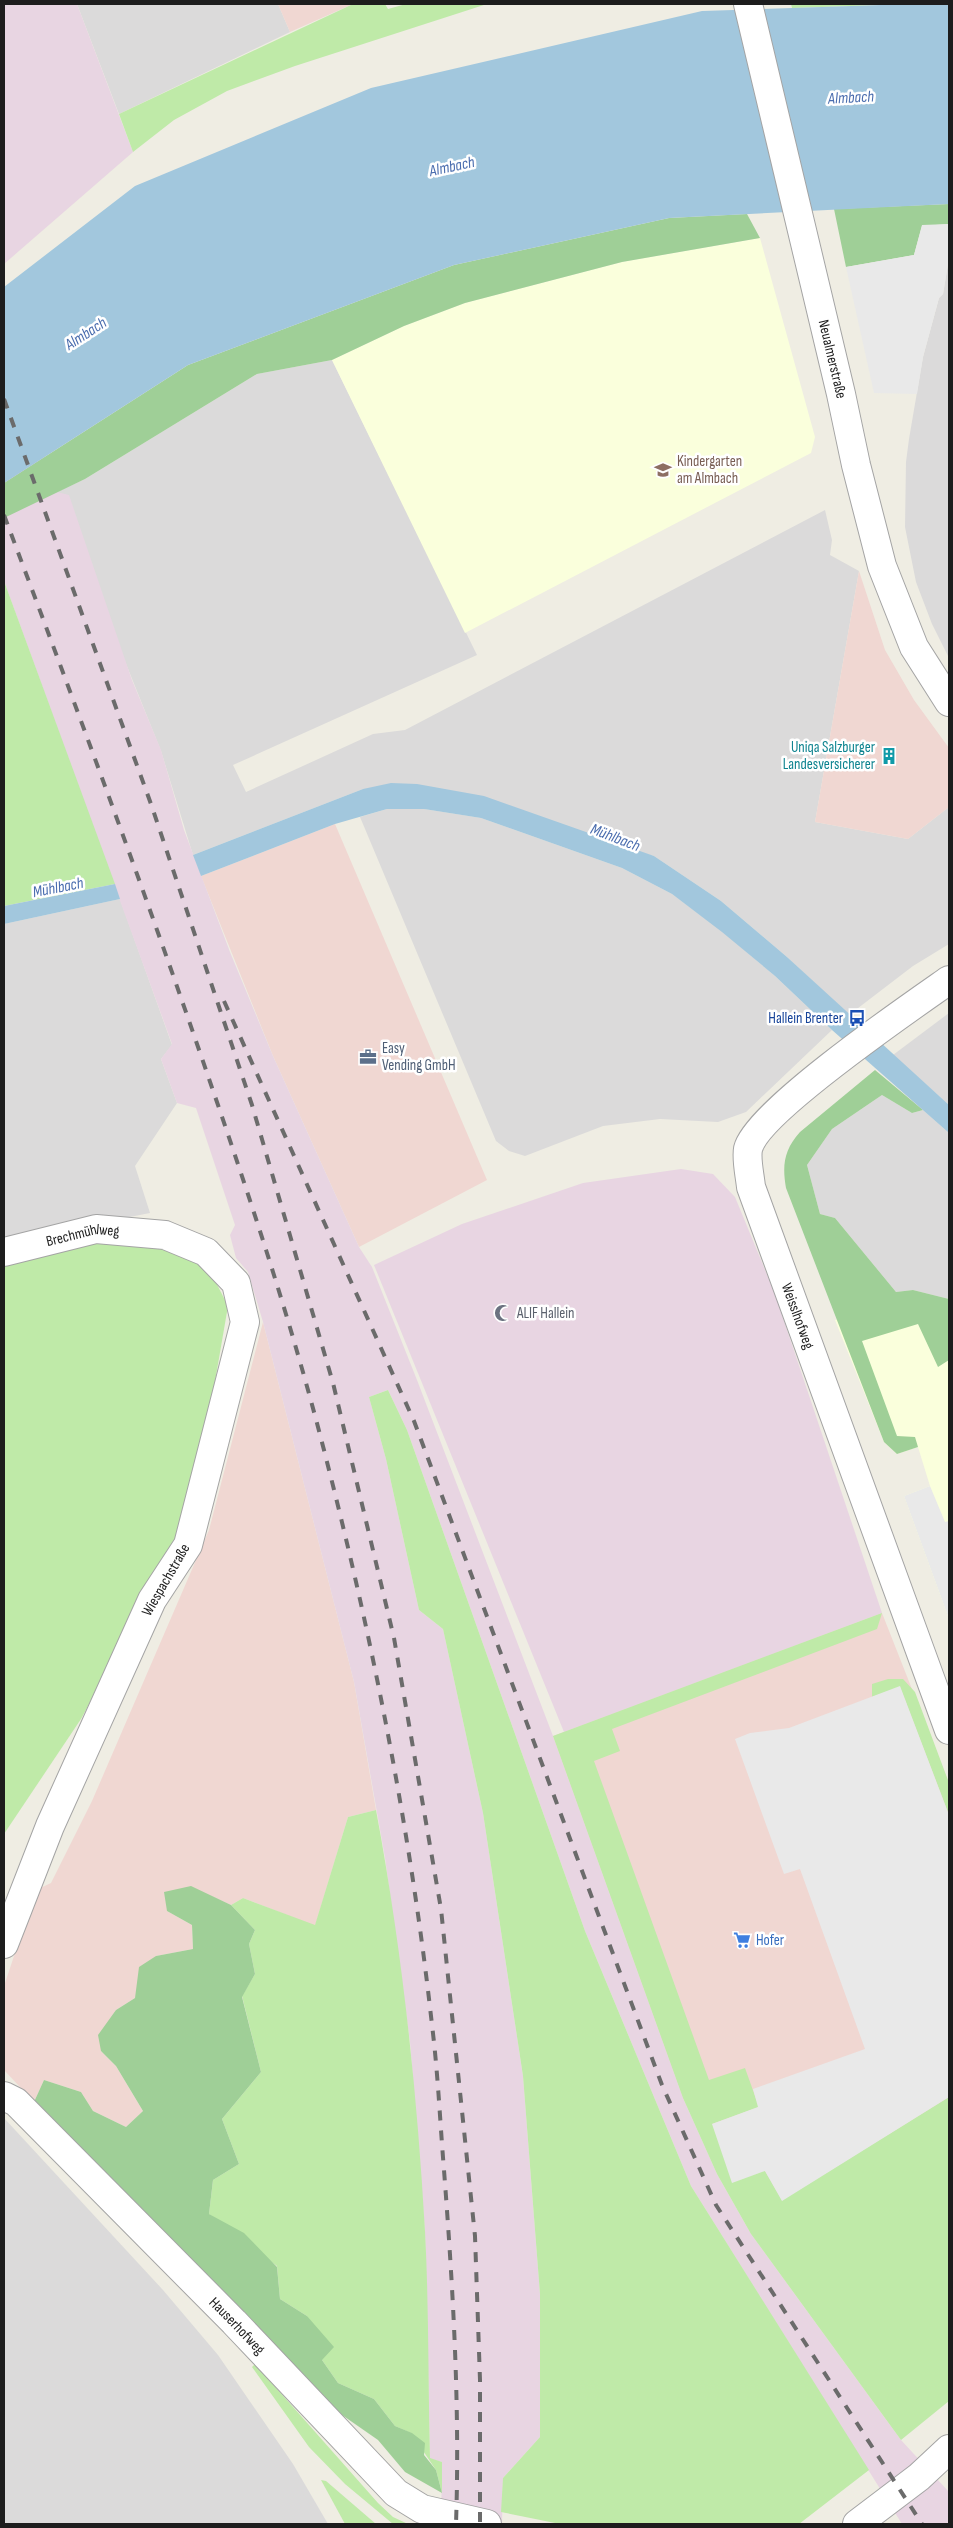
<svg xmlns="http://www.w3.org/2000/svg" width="953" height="2528" viewBox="0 0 953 2528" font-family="'Sofia Sans Condensed',sans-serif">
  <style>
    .residential { fill: #dbdada }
    .commercial { fill: #f0d7d2 }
    .industrial { fill: #e8d5e2 }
    .education { fill: #faffdc }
    .grass { fill: #bfeaa8 }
    .forest { fill: #9fcf97 }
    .parking { fill: #e9e9e9 }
    .water { fill: #a2c7dd }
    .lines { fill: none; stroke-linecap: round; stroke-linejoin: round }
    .minor-casing { stroke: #a4a4a4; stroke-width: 30 }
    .minor { stroke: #fff; stroke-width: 28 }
    .rail { stroke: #6b6b6b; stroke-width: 4; stroke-dasharray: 10 10; stroke-linecap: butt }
    .labels { text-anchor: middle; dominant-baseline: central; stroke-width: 5; stroke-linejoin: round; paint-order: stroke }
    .street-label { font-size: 15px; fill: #1d1d1d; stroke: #fff }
    .education-label { font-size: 15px; fill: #785e54; stroke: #fff; text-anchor: start }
    .culture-label { font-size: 15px; fill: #0d838f; stroke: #fff; text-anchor: end }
    .transit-label { font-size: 15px; fill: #164399; stroke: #fff; text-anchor: end }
    .service-label { font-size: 15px; fill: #4e5e75; stroke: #fff; text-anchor: start }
    .worship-label { font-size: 15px; fill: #5b616d; stroke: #fff; text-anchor: start }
    .shop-label { font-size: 15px; fill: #366cbe; stroke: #fff; text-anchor: start }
    .water-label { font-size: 16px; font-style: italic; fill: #496cae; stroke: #fff }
  </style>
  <rect width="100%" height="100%" fill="#efede3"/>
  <g class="residential">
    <path d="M 77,4 L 278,4 L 290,32 L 119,114 Z"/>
    <path d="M 949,258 L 949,658 L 932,624 L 916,582 L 905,527 L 906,462 L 909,439 L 923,357 L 939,298 L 943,294 Z"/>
    <path d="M 332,360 L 477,655 L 233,765 L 246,792 L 373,734 L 405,730 L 825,510 L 832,540 L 830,555 L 859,571 L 815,822 L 908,839 L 949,807 L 949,944 L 913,966 L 849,1015 L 787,957 L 721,901 L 654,856 L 363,789 L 193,855 L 161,751 L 57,492 L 85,479 L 257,374 Z"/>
    <path d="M 387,809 L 424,809 L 481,818 L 622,868 L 672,894 L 722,931 L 775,976 L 832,1030 L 746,1112 L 718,1122 L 660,1119 L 603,1126 L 525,1156 L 509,1151 L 496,1141 L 360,817 Z"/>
    <path d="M 120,899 L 172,1045 L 161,1059 L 177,1103 L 135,1166 L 150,1213 L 33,1236 L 4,1245 L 4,924 Z"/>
    <path d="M 949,1013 L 949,1105 L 893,1055 Z"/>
    <path d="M 882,1095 L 912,1113 L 923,1110 L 949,1133 L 949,1299 L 913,1290 L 896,1292 L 835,1218 L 820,1214 L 807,1165 L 832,1129 Z"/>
    <path d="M 4,2118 L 163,2290 L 218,2355 L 293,2464 L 328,2524 L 4,2524 Z"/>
  </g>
  <g class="commercial">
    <path d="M 278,4 L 353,4 L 290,32 Z"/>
    <path d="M 859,571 L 885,650 L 914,700 L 949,748 L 949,807 L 908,839 L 815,822 Z"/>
    <path d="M 335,824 L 487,1180 L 359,1247 L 273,1056 L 201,876 Z"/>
    <path d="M 263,1322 L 354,1682 L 376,1810 L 348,1817 L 315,1926 L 243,1898 L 231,1905 L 191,1887 L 167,1911 L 192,1925 L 193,1949 L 156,1956 L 135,1998 L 116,2010 L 101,2051 L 116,2066 L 143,2111 L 126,2127 L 93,2111 L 81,2092 L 44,2080 L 34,2102 L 4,2070 L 4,1986 L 36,1890 L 51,1883 L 92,1801 L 209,1530 Z"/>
    <path d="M 882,1613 L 949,1783 L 949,2112 L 751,2234 L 683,2098 L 553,1736 Z"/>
  </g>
  <g class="industrial">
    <path d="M 4,4 L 77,4 L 133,152 L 4,264 Z"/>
    <path d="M 4,347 L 57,492 L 69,495 L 132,680 L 161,750 L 184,830 L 230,952 L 273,1056 L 359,1247 L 372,1267 L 417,1380 L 553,1736 L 683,2098 L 717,2174 L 751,2234 L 901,2440 L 949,2492 L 949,2524 L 902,2524 L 691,2186 L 585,1931 L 407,1430 L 388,1390 L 369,1397 L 386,1459 L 419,1610 L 443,1629 L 483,1813 L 523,2076 L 540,2294 L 540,2437 L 503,2478 L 502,2524 L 441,2524 L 442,2462 L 430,2459 L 425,2232 L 410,2042 L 385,1858 L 354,1682 L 263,1322 L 248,1272 L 236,1258 L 230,1235 L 235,1225 L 196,1108 L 177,1103 L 161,1059 L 172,1044 L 4,581 Z"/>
    <path d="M 681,1169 L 713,1174 L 735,1197 L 775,1294 L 882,1613 L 564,1732 L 374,1265 L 462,1224 L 583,1183 Z"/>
  </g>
  <g class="education">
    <path d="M 760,238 L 815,437 L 811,453 L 465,633 L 332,360 L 404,326 L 465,303 L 622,262 Z"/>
    <path d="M 926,1295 L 949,1337 L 949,1619 L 904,1496 L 930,1486 L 918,1447 L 897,1454 L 884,1442 L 835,1320 Z"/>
  </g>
  <g class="grass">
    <path d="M 353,4 L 385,4 L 388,9 L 406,4 L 487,4 L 295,66 L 227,91 L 174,120 L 133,152 L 119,114 Z"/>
    <path d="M 791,4 L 910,4 L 792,8 Z"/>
    <path d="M 4,581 L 115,884 L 4,906 Z"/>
    <path d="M 100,1243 L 161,1246 L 205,1261 L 228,1306 L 213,1393 L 178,1538 L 81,1719 L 4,1834 L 4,1263 L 38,1253 Z"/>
    <path d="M 388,1390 L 407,1430 L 585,1931 L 691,2186 L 869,2470 L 799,2524 L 560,2524 L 501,2512 L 503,2478 L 540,2437 L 540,2294 L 523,2076 L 483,1813 L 443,1629 L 419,1610 L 386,1459 L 369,1397 Z"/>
    <path d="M 882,1613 L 877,1629 L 612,1729 L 620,1751 L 594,1761 L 709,2080 L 745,2068 L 759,2107 L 712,2124 L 765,2171 L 782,2200 L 949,2097 L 949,2401 L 901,2440 L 751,2234 L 717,2174 L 683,2098 L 553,1736 Z"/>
    <path d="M 888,1679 L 903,1679 L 915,1692 L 949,1783 L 949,1815 L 900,1687 L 872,1697 L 872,1684 Z"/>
    <path d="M 376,1810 C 402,1949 417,2090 425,2231 C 429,2307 428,2383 430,2458 L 442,2462 L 442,2493 L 436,2470 L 411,2433 L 395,2426 L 374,2399 L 338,2383 L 322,2360 L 307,2316 L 280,2299 L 277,2266 L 209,2214 L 213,2180 L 239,2164 L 222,2119 L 261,2072 L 242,1996 L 255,1974 L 249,1944 L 255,1930 L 231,1905 L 243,1898 L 315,1925 L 348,1817 Z"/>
    <path d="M 255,2364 L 378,2503 L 393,2517 L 408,2524 L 393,2524 L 345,2484 L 309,2447 L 252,2367 Z"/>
    <path d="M 321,2480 L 326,2481 L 376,2524 L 345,2524 Z"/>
  </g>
  <g class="forest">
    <path d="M 949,204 L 949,224 L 922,226 L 914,255 L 846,267 L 834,209 Z"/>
    <path d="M 747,214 L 760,238 L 622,262 L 465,303 L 404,326 L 332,360 L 257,374 L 85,479 L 4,518 L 4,483 L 188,365 L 454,265 L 669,218 Z"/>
    <path d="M 875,1070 L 923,1110 L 912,1113 L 882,1095 L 832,1129 L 807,1165 L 820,1214 L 835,1218 L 896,1292 L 913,1290 L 949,1299 L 949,1360 L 938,1367 L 918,1324 L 862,1341 L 897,1436 L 915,1437 L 918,1447 L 897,1454 L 884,1442 L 786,1188 C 782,1165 784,1150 800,1132 Z"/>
    <path d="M 191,1886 L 231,1905 L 255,1930 L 249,1944 L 255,1974 L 242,1997 L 261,2072 L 222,2119 L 239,2164 L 213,2180 L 209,2214 L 244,2233 L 277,2267 L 280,2299 L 307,2316 L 334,2347 L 322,2360 L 338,2383 L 374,2399 L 395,2426 L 412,2433 L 425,2443 L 424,2455 L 436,2470 L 442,2493 L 405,2472 L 378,2440 L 332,2408 L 34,2102 L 44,2080 L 81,2092 L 93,2111 L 126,2127 L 143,2111 L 116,2066 L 101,2051 L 98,2035 L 116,2010 L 135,1998 L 139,1967 L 156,1956 L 193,1949 L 192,1925 L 167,1911 L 164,1892 Z"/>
  </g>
  <g class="parking">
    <path d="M 949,224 L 949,258 L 943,294 L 939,298 L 923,357 L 917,394 L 874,393 L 846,267 L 914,255 L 922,225 Z"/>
    <path d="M 930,1486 L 945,1522 L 949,1521 L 949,1619 L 904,1496 Z"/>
    <path d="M 900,1686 L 949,1815 L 949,2097 L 782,2201 L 765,2171 L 732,2183 L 712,2124 L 758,2107 L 753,2089 L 865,2049 L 800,1869 L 784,1874 L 735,1739 L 750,1733 L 789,1728 Z"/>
  </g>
  <g class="water">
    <path d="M 910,4 L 949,4 L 949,204 L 669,218 L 454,265 L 188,365 L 4,483 L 4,287 L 135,186 L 371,88 L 702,11 Z"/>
    <path d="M 391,783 L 417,784 L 484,796 L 654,856 L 721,901 L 787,957 L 949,1105 L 949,1133 L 832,1030 L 775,976 L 722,932 L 672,894 L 622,868 L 481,818 L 424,809 L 387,809 L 335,824 L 201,876 L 193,855 L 363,789 Z"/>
    <path d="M 115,884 L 120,899 L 4,924 L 4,906 Z"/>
  </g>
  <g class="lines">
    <g class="minor-casing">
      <g id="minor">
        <path id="s1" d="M 748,4 L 841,394 L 856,465 L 882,566 L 914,647 L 949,702"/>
        <path id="s2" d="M 949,980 C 912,1006 757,1112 748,1149 C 746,1160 750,1176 751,1187 L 949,1730"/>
        <path id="s3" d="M 4,1252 L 96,1229 L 165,1235 L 206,1252 L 236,1283 L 245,1322 L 188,1545 L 152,1600 L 50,1826 L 4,1944"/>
        <path id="s4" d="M 4,2096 L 16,2102 L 234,2322 L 396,2493 L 422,2509 L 487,2524"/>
        <path d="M 857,2524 L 919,2477 L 949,2449"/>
      </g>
    </g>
    <use href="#minor" class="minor"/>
    <g class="rail">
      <path d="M 4,399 L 151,804 L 252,1105 L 333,1383 L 394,1638 L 441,1909 L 475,2236 L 480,2380 L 480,2524"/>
      <path d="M 4,515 C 74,701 143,886 207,1073 C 251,1201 294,1330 327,1462 C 374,1646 411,1835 432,2025 C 438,2073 440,2122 444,2170 C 453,2288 460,2406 456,2524"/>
      <path d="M 224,1001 L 414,1421 L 662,2085 L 716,2205 L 922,2524"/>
    </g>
  </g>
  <defs>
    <g id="school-bare" transform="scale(1.35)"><path d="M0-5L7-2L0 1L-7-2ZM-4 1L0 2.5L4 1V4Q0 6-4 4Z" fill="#8d6e63" stroke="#fff" stroke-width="2.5" paint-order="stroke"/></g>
    <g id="building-bare" transform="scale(1.35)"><path d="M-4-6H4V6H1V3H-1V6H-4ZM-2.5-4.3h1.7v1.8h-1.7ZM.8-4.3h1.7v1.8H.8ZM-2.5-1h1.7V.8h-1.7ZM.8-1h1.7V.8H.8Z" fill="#0f9aa8" stroke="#fff" stroke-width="2.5" paint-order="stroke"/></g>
    <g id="bus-bare" transform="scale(1.35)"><path d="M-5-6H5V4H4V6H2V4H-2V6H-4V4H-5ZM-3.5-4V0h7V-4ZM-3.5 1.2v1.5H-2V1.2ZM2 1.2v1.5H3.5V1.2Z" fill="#1a4fb4" stroke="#fff" stroke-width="2.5" paint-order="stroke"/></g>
    <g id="office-bare" transform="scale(1.35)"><path d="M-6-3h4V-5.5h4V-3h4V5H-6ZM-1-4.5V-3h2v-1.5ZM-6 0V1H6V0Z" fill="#5c6f8a" stroke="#fff" stroke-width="2.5" paint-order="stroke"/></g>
    <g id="mosque-bare" transform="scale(1.35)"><path d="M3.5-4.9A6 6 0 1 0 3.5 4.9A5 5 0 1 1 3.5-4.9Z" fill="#6b7280" stroke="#fff" stroke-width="2.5" paint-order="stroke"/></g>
    <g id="supermarket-bare" transform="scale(1.35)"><path d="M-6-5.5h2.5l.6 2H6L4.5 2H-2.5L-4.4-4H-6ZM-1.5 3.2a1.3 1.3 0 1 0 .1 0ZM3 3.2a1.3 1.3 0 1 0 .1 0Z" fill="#3f7fe0" stroke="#fff" stroke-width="2.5" paint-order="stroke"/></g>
  </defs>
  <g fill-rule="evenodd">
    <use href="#school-bare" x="663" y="470"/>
    <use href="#building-bare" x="889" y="756"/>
    <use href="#bus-bare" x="857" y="1018"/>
    <use href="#office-bare" x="368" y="1057"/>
    <use href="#mosque-bare" x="503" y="1313"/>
    <use href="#supermarket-bare" x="742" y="1940"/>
  </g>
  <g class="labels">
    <g class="street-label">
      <text stroke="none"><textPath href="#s1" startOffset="365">Neualmerstraße</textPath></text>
      <text stroke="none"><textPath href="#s3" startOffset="81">Brechmühlweg</textPath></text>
      <text stroke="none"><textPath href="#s2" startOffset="440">Weisslhofweg</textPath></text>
      <text transform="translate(166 1580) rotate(-60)">Wiespachstraße</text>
      <text stroke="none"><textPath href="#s4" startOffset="328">Hauserhofweg</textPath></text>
    </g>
    <g class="education-label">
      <text x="677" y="461">Kindergarten<tspan x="677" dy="17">am Almbach</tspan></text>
    </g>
    <g class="culture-label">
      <text x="875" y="747">Uniqa Salzburger<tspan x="875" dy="17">Landesversicherer</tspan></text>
    </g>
    <g class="transit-label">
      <text x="843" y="1018">Hallein Brenter</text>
    </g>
    <g class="service-label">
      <text x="382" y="1048">Easy<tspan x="382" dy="17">Vending GmbH</tspan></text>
    </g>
    <g class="worship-label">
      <text x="517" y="1313">ALIF Hallein</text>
    </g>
    <g class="shop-label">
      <text x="756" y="1940">Hofer</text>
    </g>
    <g class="water-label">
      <text transform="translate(851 98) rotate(-3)">Almbach</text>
      <text transform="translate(452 167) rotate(-12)">Almbach</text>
      <text transform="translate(86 334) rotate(-33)">Almbach</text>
      <text transform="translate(615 838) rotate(21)">Mühlbach</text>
      <text transform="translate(58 888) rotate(-11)">Mühlbach</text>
    </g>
  </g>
  <rect width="953" height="2528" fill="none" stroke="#1d1d1d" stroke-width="10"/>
</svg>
